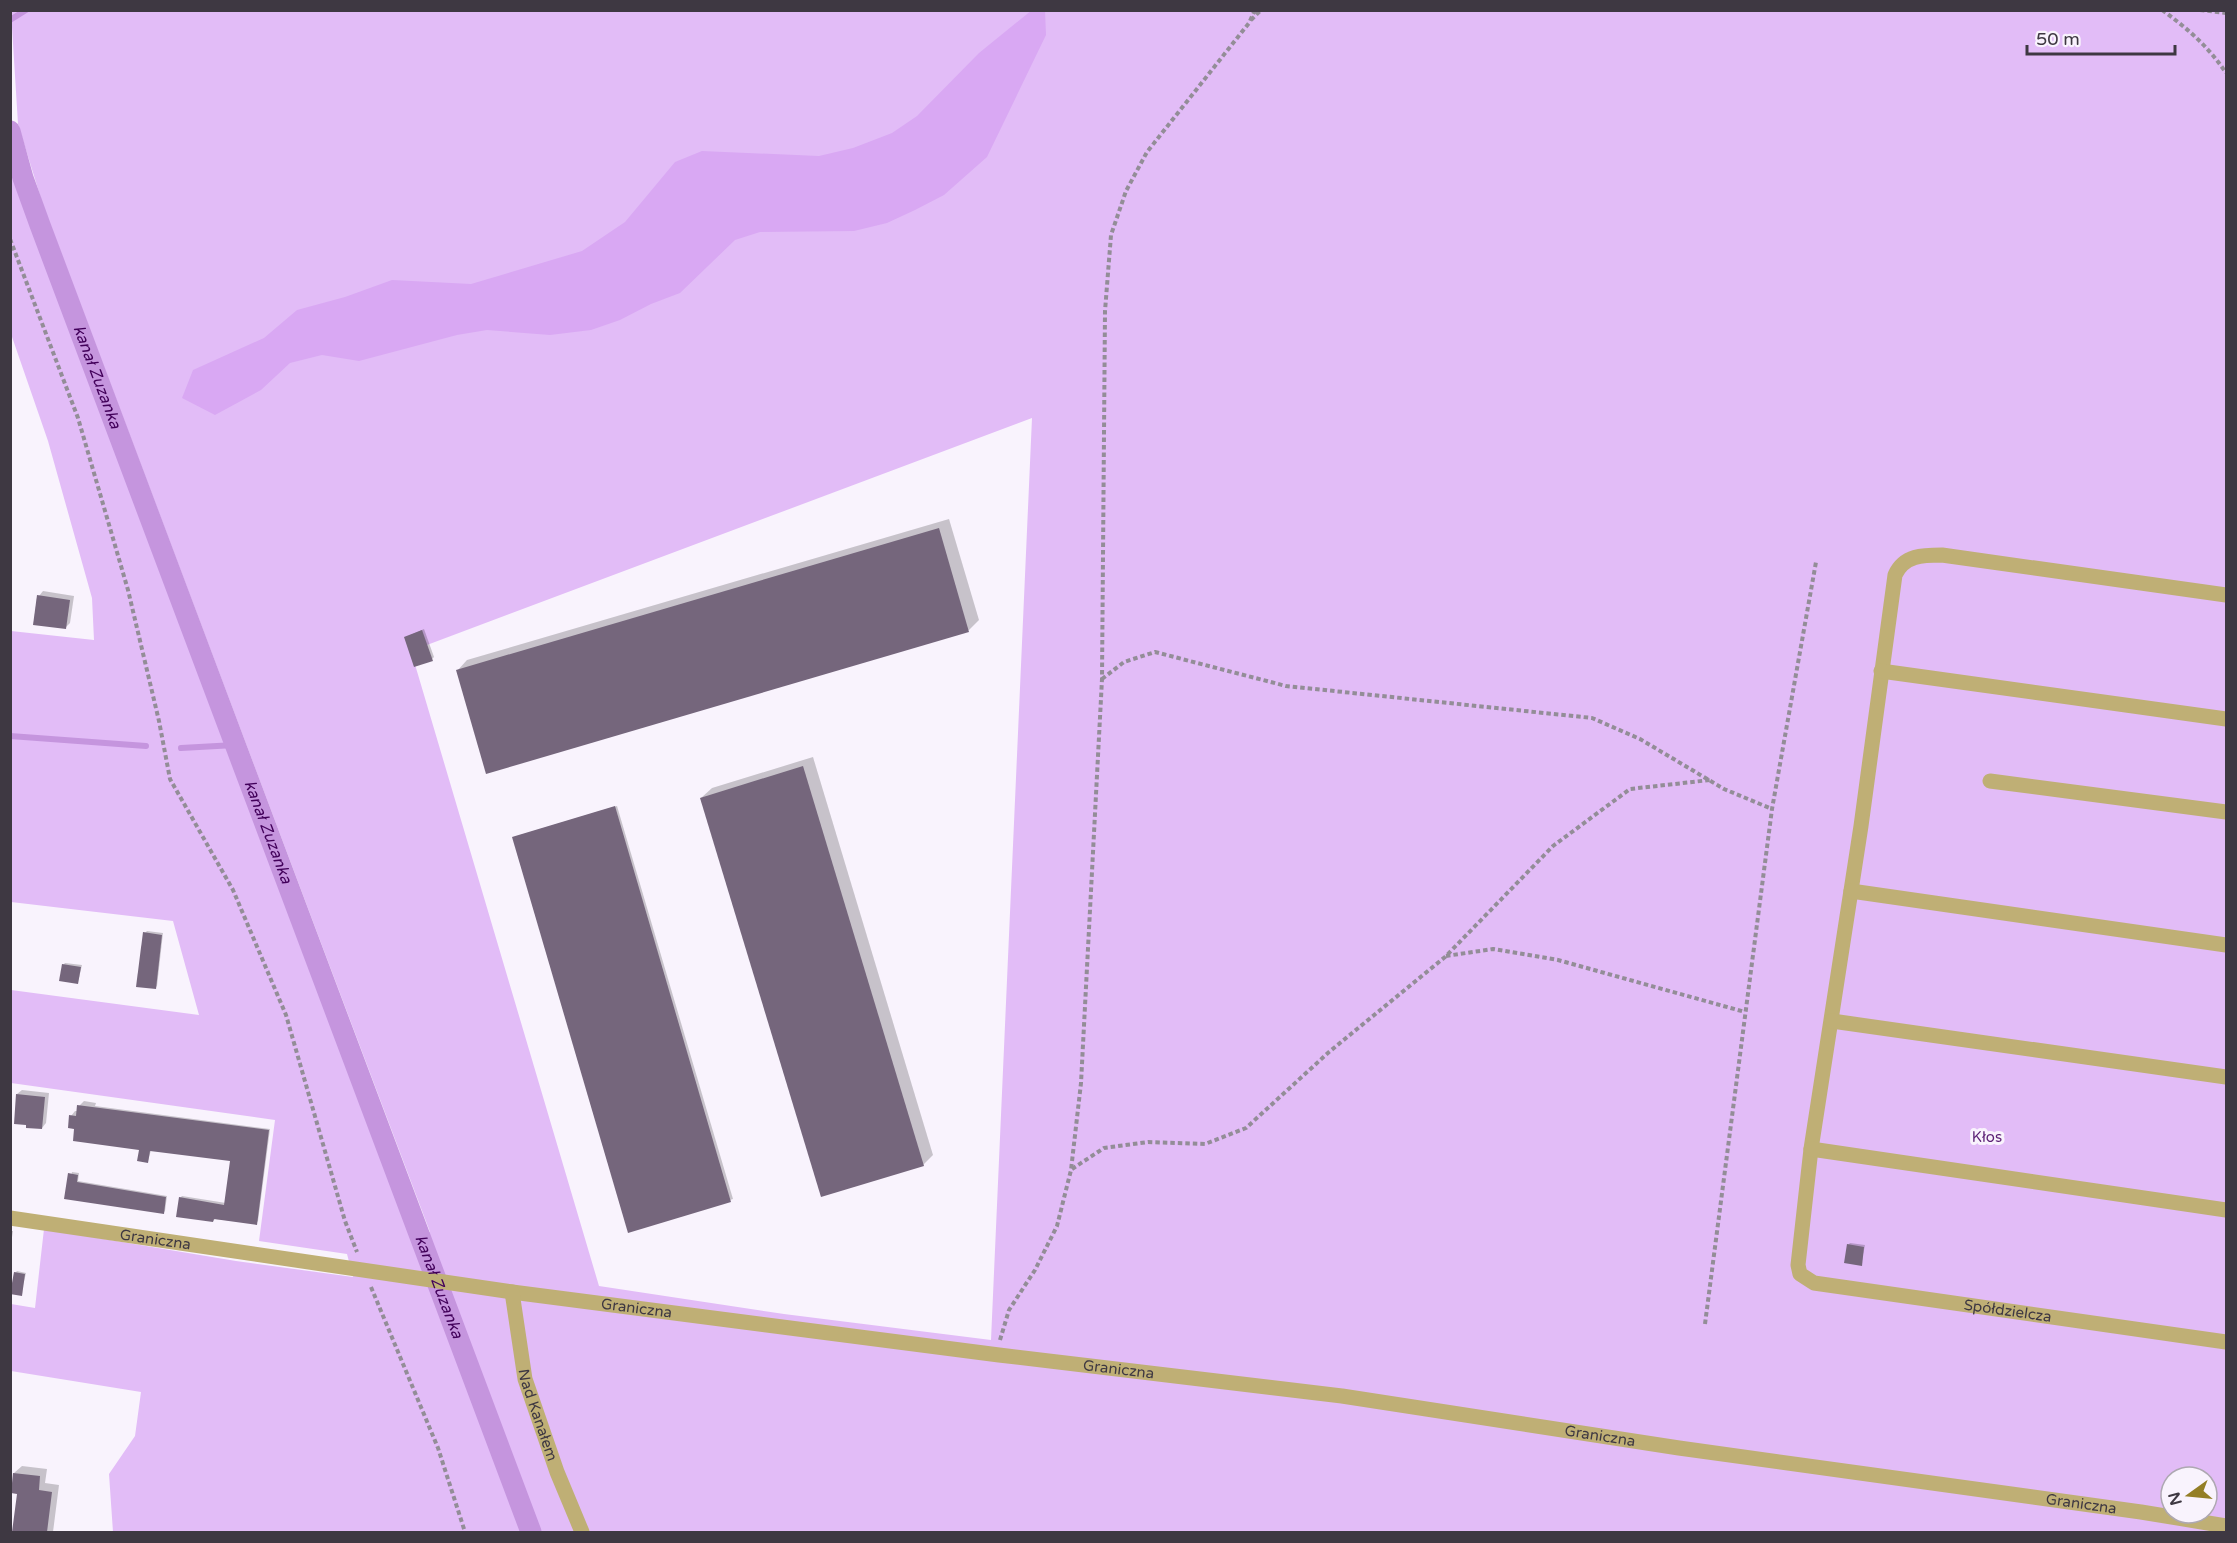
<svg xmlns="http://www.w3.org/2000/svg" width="2237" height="1543" viewBox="0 0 2237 1543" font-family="'Varela Round',sans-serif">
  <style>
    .green { fill: #e2bcf7; fill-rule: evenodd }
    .forest { fill: #d9a8f3 }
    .shadow { fill: #0003 }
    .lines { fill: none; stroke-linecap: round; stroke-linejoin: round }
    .stream { stroke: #c595de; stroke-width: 6 }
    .canal { stroke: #c595de; stroke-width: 21 }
    .building { fill: #75667c }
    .path { stroke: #938d97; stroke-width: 4; stroke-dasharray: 4.5 3; stroke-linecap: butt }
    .minor { stroke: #bfaf75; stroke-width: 15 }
    .labels { text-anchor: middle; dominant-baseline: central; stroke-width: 6; stroke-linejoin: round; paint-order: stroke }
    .park-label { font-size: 15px; fill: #5a1e74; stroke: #f9f3fd }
    .street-label { font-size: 15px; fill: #3e3842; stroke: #f9f3fd }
    .water-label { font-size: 16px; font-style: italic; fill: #42005a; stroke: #f9f3fd }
  </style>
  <rect width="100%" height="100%" fill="#f9f3fd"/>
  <path class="green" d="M 11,11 L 2226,11 L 2226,1532 L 113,1532 L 109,1474 L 135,1436 L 141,1392 L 11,1371 L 11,1304 L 35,1308 L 44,1229 L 236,1261 L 353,1277 L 347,1254 L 259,1241 L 275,1120 L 11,1083 L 11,990 L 199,1015 L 173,921 L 11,902 L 11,631 L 94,640 L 92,598 L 48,441 L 11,334 L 10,165 L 412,1230 L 430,1232 L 43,205 L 18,124 ZM 1032,418 L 991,1340 L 784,1314 L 599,1286 L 411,651 ZM 2171,1477 L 2207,1477 L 2207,1513 L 2171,1513 Z"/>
  <path class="forest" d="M 1032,10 L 1045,11 L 1046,35 L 987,157 L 944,195 L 915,210 L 887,223 L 854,231 L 760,232 L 735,240 L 680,293 L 651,304 L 620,320 L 591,330 L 550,335 L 487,330 L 457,335 L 359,361 L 322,355 L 290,363 L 261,390 L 215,415 L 182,398 L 193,370 L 264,338 L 297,310 L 345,297 L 392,280 L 471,284 L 582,251 L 625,222 L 675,162 L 702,151 L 819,156 L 853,148 L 892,133 L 917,116 L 979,53 Z"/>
  <g class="shadow">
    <path d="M 949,519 L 979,620 L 969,630 L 487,772 L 457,671 L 467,660 Z"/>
    <path d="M 43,591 L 74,596 L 70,623 L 65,628 L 39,596 Z"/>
    <path d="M 424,629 L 434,657 L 432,659 L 406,637 Z"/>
    <path d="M 813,757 L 933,1155 L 923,1165 L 701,798 L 712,788 Z"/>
    <path d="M 617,806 L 733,1199 L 629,1231 L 514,837 Z"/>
    <path d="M 147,931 L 163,933 L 157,986 L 155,988 L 145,933 Z"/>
    <path d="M 65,963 L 82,965 L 78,982 L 63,965 Z"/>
    <path d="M 22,1090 L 49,1093 L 46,1123 L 42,1128 L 17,1094 Z"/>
    <path d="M 84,1101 L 96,1103 L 95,1106 L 270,1129 L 258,1221 L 256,1223 L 215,1219 L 213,1221 L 180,1198 L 182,1196 L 226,1203 L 231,1160 L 151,1150 L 148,1161 L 141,1148 L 76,1128 L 71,1116 L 75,1111 L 78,1111 L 79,1106 Z"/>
    <path d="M 72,1172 L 79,1173 L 78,1181 L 167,1196 L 165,1211 L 163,1213 L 66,1197 Z"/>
    <path d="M 10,1231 L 13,1231 L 10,1250 Z"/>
    <path d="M 1850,1243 L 1865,1245 L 1861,1265 L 1848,1245 Z"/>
    <path d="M 17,1271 L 26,1273 L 21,1294 L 15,1273 Z"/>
    <path d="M 22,1466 L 47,1469 L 45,1483 L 59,1485 L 53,1532 L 14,1532 L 19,1493 L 14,1473 Z"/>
  </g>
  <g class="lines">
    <g class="stream">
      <path d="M 10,20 L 26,10"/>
      <path d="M 10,736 L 146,746"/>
      <path d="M 181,748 L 235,745"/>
    </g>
    <path class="canal" id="s1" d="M 10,131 L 23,178 L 40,225 L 531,1532"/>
  </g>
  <g class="building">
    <path d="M 939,528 L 969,632 L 486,774 L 456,670 Z"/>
    <path d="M 37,595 L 70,600 L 66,629 L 33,625 Z"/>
    <path d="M 422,630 L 433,661 L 414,667 L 404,637 Z"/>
    <path d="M 803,766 L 924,1166 L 821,1197 L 700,798 Z"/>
    <path d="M 615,806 L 731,1202 L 628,1233 L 512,837 Z"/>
    <path d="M 143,932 L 162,935 L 156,989 L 136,987 Z"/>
    <path d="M 62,964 L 81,967 L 78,984 L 59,981 Z"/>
    <path d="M 16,1094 L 45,1097 L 42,1129 L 26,1128 L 26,1125 L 14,1124 Z"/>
    <path d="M 77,1105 L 269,1130 L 257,1225 L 214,1219 L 213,1222 L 176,1217 L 179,1197 L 224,1205 L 230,1161 L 150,1151 L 148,1163 L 137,1161 L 139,1150 L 73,1141 L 74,1129 L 68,1128 L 69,1115 L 76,1116 Z"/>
    <path d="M 68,1173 L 78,1175 L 77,1182 L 166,1197 L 164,1214 L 64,1199 Z"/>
    <path d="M 1847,1244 L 1864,1247 L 1862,1266 L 1844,1263 Z"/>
    <path d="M 14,1272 L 25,1274 L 22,1296 L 10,1294 Z"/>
    <path d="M 13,1473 L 40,1476 L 39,1490 L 52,1492 L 47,1532 L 12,1532 L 17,1494 L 11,1493 Z"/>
  </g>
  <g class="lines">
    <g class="path">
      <path d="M 2162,10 C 2187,28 2209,47 2226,73"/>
      <path d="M 2200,10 L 2226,13"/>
      <path d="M 1251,20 L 1261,10"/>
      <path d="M 10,239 L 78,418 L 128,590 L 159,721 L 170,779 L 233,890 L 286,1015 L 345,1221 L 357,1252"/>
      <path d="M 1102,679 L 1124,662 L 1155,652 L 1286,686 L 1592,718 L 1640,739 L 1724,789 L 1772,809"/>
      <path d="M 1446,956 L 1493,949 L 1558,960 L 1745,1012"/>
      <path d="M 1072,1169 L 1104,1148 L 1148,1142 L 1205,1144 L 1246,1128 L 1329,1052 L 1445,957 L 1553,846 L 1630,789 L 1710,780"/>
      <path d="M 371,1287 L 438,1448 L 465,1532"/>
      <path d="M 1705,1324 L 1772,809 L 1816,562"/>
      <path d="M 1000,1340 L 1009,1310 L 1035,1270 L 1057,1226 L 1071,1170 L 1081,1083 L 1102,679 L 1105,311 L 1111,235 L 1126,191 L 1147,152 L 1249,23 L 1255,10"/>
    </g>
    <g class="minor">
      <path id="s2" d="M 2226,595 L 1942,555 C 1923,555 1904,555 1895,575 L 1861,826 L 1811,1149 L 1798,1265 L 1800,1274 L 1814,1283 L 2226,1342"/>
      <path d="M 1881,671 L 2226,719"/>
      <path d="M 1990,781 L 2226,812"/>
      <path d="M 1851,891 L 2226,945"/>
      <path d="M 1832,1021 L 2226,1077"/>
      <path d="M 1811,1149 L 2226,1210"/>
      <path id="s3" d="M 10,1218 L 512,1292 L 999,1355 L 1342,1396 L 1679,1448 L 2141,1512 L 2226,1526"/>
      <path id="s4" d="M 512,1292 L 525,1379 L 557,1472 L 582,1532"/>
    </g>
  </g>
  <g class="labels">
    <g class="park-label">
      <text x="1987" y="1137">Kłos</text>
    </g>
    <g class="street-label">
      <text stroke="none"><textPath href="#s3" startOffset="147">Graniczna</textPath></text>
      <text stroke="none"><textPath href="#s3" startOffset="633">Graniczna</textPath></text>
      <text stroke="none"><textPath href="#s2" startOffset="1260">Spółdzielcza</textPath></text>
      <text stroke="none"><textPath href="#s3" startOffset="1119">Graniczna</textPath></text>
      <text stroke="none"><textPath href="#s4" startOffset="126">Nad Kanałem</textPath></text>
      <text stroke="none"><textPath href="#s3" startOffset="1605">Graniczna</textPath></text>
      <text stroke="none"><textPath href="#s3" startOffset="2091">Graniczna</textPath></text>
    </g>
    <g class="water-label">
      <text stroke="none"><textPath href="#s1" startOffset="261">kanał Zuzanka</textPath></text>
      <text stroke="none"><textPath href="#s1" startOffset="747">kanał Zuzanka</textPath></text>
      <text stroke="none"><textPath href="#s1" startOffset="1233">kanał Zuzanka</textPath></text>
    </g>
  </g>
  <rect width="2237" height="1543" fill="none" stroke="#3e3842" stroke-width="24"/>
  <g transform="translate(2189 1495) rotate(255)"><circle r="28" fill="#f9f3fd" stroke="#aea8b2" stroke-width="1.5"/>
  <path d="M0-4.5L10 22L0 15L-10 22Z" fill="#947e26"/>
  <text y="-9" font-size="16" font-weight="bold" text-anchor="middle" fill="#3e3842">N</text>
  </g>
  <path d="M2027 45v9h148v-9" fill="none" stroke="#3e3842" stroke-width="3"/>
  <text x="2036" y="45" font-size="18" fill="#3e3842" stroke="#f9f3fd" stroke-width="4.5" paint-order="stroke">50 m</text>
</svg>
